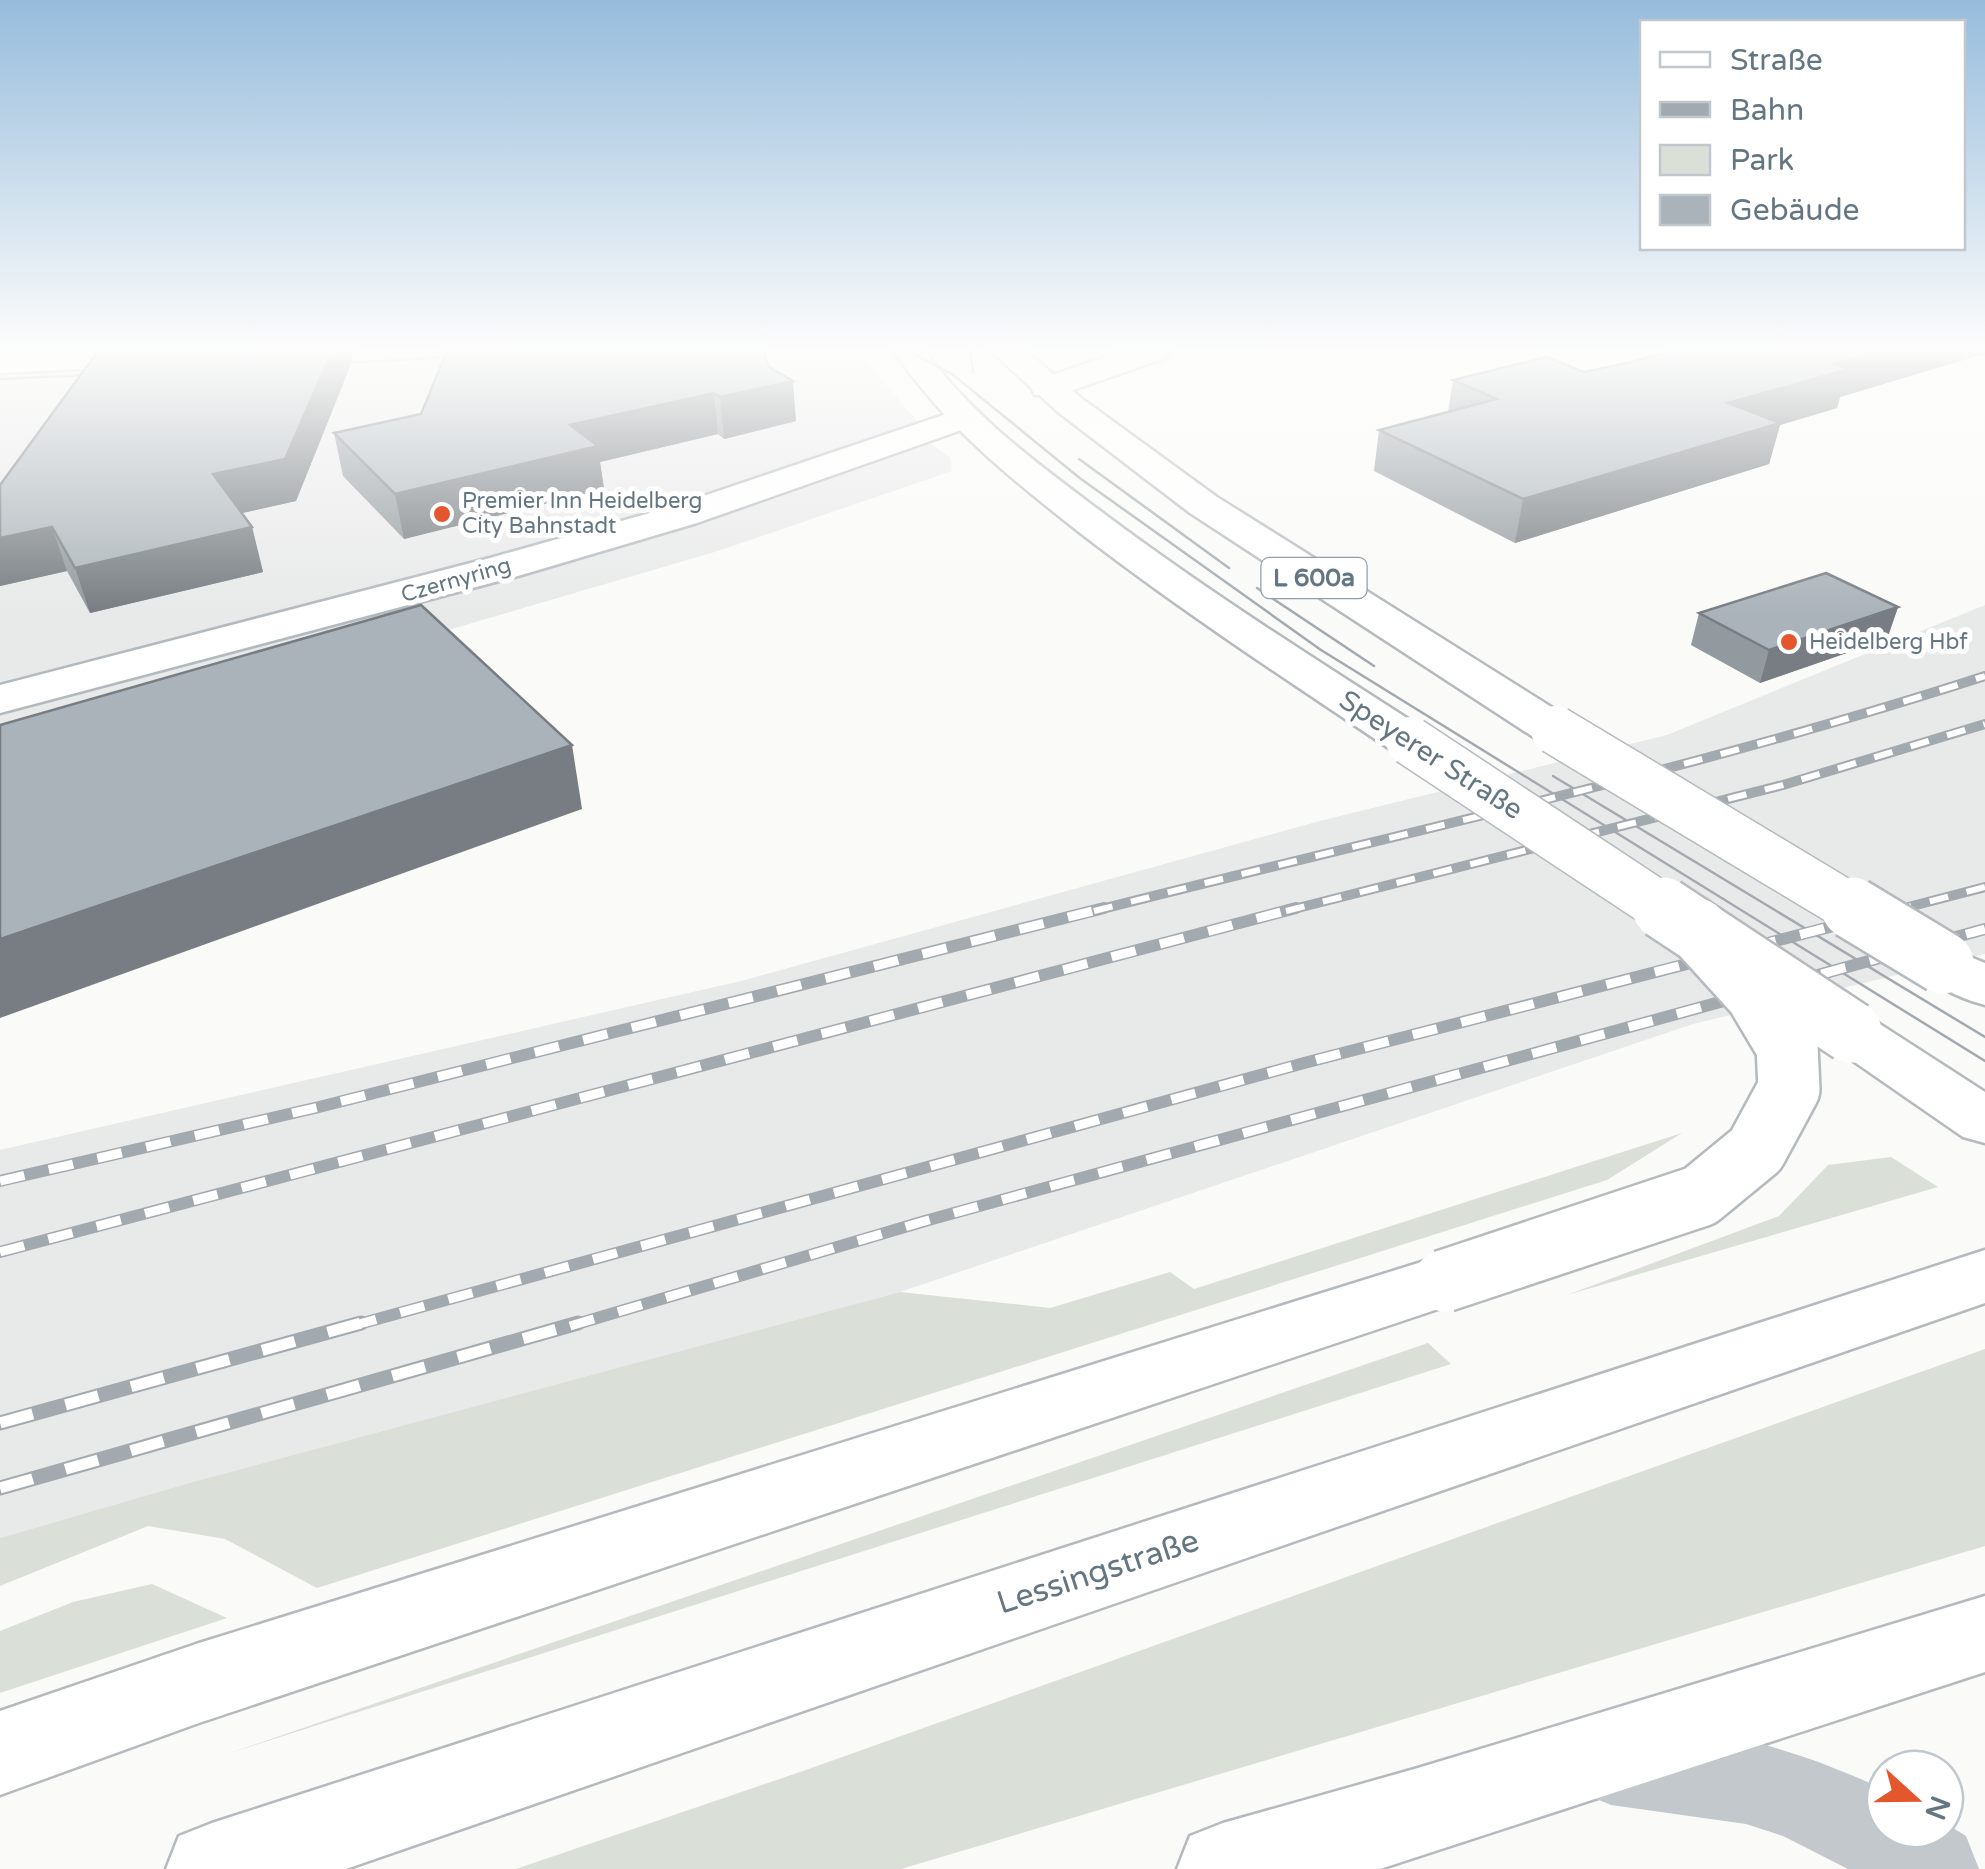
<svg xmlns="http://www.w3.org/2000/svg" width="1985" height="1869" viewBox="0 0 1985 1869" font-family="'Varela Round',sans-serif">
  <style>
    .built { fill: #e8e9e9 }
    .green { fill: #dadfd7 }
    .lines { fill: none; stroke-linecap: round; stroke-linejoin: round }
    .secondary-casing { stroke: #b3babf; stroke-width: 5 }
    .primary-casing { stroke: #b5babe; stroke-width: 5 }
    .minor { fill: #c3c8cc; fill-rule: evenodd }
    .secondary { fill: #fff; fill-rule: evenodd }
    .primary { fill: #fff; fill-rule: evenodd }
    .tram { stroke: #a2aab0; stroke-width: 2.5 }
    .rail-far2-casing { stroke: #a2aab0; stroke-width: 10 }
    .rail-far1-casing { stroke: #a2aab0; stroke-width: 12 }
    .rail-casing { stroke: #a2aab0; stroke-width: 15 }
    .rail-far2 { stroke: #fff; stroke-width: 6; stroke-dasharray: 19; stroke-linecap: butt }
    .rail-far1 { stroke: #fff; stroke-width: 9; stroke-dasharray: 25; stroke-linecap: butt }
    .rail { stroke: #fff; stroke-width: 11; stroke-dasharray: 34; stroke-linecap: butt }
    .primary-bridge-far1-casing { stroke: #b5babe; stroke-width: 51; stroke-linecap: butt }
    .primary-bridge-casing { stroke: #b5babe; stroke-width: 66; stroke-linecap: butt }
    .primary-bridge-far1 { stroke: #fff; stroke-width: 48 }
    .primary-bridge { stroke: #fff; stroke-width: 61 }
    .wall { fill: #929a9f }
    .shaded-wall { fill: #777d82 }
    .building { fill: #aab3b9; stroke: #777d82; stroke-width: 2.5 }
    .poi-dot { fill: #e4572e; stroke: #fff; stroke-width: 4 }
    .labels { text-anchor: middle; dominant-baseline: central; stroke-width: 10; stroke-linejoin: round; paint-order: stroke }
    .far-poi-label { font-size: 22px; fill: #657683; stroke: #fff; text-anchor: start }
    .far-street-label { font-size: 22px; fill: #657683; stroke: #fff }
    .shield { fill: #fff; stroke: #939fa8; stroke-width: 2.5 }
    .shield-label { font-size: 25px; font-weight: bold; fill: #657683 }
    .street-label { font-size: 28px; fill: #657683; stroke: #fff }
    .near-street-label { font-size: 32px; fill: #657683; stroke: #fff }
  </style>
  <rect width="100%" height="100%" fill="#fafaf8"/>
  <g class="built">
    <path d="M 0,351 L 857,351 L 916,420 L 929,442 L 950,458 L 952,471 L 718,551 L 438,633 L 0,748 Z"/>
    <path d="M 1985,605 L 1985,954 L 1693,1024 L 900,1292 L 189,1483 L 0,1538 L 0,1150 L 741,981 L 1316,822 L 1667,735 Z"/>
  </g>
  <g class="green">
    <path d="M 1682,1133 L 1607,1180 L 317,1588 L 225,1539 L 148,1526 L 0,1586 L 0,1538 L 189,1483 L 900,1292 L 1050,1308 L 1170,1272 L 1194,1289 Z"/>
    <path d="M 1891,1157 L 1938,1187 L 1567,1295 L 1779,1216 L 1828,1165 Z"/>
    <path d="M 1428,1343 L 1451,1364 L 230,1753 Z"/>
    <path d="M 1985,1349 L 1985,1546 L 901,1869 L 516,1869 L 803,1771 Z"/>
    <path d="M 152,1584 L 227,1618 L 0,1693 L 0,1631 L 73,1602 Z"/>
  </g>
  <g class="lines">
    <g class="secondary-casing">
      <g id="secondary">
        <path d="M 44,351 L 268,351 L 264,358 L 253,360 L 0,373 L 0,353 Z"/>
        <path d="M 1122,351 L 1169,351 L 1165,358 L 1059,395 L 1035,395 L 1031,388 L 1035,381 Z"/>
        <path d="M 961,409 L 973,412 L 978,419 L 973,426 L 697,523 L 518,576 L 0,713 L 0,685 L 490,558 L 671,507 Z"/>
      </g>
    </g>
    <g class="primary-casing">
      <g id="primary">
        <path d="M 894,351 L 925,351 C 972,416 1035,462 1099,510 C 1204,589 1316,660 1427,731 L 1434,741 L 1427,751 L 1410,755 L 1393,751 C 1287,680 1180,610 1079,532 C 1009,477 944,425 894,351 Z"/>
        <path d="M 991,351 L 1026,351 L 1081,398 L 1217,497 L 1572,720 L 1578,730 L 1572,740 L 1555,744 L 1538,740 L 1190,513 L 1058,412 Z"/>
        <path d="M 1943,946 L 1985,963 L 1985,1005 C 1959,998 1930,985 1915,963 L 1923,951 Z"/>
        <path d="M 1851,1013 L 1872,1019 L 1985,1092 L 1985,1143 L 1963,1137 L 1830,1045 L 1822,1032 L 1830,1019 Z"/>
        <path d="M 1985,1250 L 1985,1303 L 346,1869 L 166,1869 L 179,1836 L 212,1823 Z"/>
        <path d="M 1444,1255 L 1468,1263 L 1479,1281 L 1468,1299 L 196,1724 L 0,1795 L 0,1711 L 196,1644 Z"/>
        <path d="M 1985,1596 L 1985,1672 L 1380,1869 L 1177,1869 L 1190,1836 L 1223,1823 L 1418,1768 Z"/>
      </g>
    </g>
    <path class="minor" d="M 1611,1719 C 1716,1729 1789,1745 1885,1790 L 1885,1829 L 1945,1829 L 1945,1823 L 1966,1836 L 1979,1869 L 1848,1869 L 1783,1836 L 1746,1824 L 1611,1805 L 1580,1792 L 1567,1762 L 1580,1732 Z"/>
    <use href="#secondary" class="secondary"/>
    <use href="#primary" class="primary"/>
    <g class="tram">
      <path d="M 908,351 L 952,374 L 1081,479 L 1321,650 L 1985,1061"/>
      <path d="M 970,351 L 973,372"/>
      <path d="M 325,364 L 469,356"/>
      <path d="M 0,379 L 110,374"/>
      <path d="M 1079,459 L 1229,568"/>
      <path d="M 1257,588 L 1374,666"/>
      <path d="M 1553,776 L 1985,1037"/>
    </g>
    <g class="rail-far2-casing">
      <g id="rail-far2">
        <path d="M 1094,911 C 1392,835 1692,771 1985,676"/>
        <path d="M 1286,911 L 1783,785 L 1985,724"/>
        <path d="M 1893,911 L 1985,887"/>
      </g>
    </g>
    <g class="rail-far1-casing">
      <g id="rail-far1">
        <path d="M 0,1181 L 319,1107 L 1104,908"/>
        <path d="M 0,1252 L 1296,908"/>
        <path d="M 352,1326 L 1304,1063 L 1903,908"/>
        <path d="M 570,1326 L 925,1221 L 1985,929"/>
      </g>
    </g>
    <g class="rail-casing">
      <g id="rail">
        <path d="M 0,1423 L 361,1323"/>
        <path d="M 0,1488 L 578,1323"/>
      </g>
    </g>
    <use href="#rail-far2" class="rail-far2"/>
    <use href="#rail-far1" class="rail-far1"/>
    <use href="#rail" class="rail"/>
    <g class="primary-bridge-far1-casing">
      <g id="primary-bridge-far1">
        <path d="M 1555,730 L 1856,911"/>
        <path d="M 1410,741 L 1667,911"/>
      </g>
    </g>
    <g class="primary-bridge-casing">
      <g id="primary-bridge">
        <path d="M 1663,908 L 1851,1032"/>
        <path d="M 1852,908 L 1943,963"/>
        <path d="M 1444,1281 L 1700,1196 L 1756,1150 L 1789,1089 L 1787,1046 L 1756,994 L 1697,929"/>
      </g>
    </g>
    <use href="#primary-bridge-far1" class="primary-bridge-far1"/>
    <use href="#primary-bridge" class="primary-bridge"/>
  </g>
  <g class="wall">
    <path d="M 98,351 L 354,351 L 347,374 L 296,501 L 241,513 L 252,527 L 263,572 L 90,613 L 67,571 L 0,586 L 0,485 Z"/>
    <path d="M 763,351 L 796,421 L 724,439 L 718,434 L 600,462 L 604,489 L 404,539 L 343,476 L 334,433 L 421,414 Z"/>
    <path d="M 1671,351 L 1985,351 L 1985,356 L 1980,355 L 1840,397 L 1837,408 L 1780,425 L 1769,464 L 1515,543 L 1374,471 L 1379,430 L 1448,412 L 1453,380 L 1584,372 L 1627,363 Z"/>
    <path d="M 1898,607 L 1887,639 L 1760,683 L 1691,645 L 1699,613 Z"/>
  </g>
  <g class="shaded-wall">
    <path d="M 332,351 L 354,351 L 347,374 L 296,501 L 225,517 L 213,474 Z"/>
    <path d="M 1876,351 L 1981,351 L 1980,355 L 1840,397 L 1837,408 L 1780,425 L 1769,464 L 1515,543 L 1523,499 L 1728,403 L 1834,364 Z"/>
    <path d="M 793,381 L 796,421 L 724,439 L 720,397 Z"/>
    <path d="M 714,393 L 718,434 L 600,462 L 604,489 L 404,539 L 395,494 L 570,425 Z"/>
    <path d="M 52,527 L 67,571 L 0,586 L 0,538 Z"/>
    <path d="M 252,527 L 263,572 L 90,613 L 75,568 Z"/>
    <path d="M 1898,607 L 1887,639 L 1760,683 L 1769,650 Z"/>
    <path d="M 572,745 L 582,809 L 0,1018 L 0,939 Z"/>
  </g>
  <g class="building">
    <path d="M 98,351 L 332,351 L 285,459 L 213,474 L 252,527 L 75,568 L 52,527 L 0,538 L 0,485 Z"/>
    <path d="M 447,351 L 763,351 L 769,367 L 793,381 L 720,397 L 714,393 L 570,425 L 598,446 L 395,494 L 334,433 L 421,414 Z"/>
    <path d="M 1671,351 L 1876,351 L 1834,364 L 1849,369 L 1728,403 L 1780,423 L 1523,499 L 1379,430 L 1497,399 L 1453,380 L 1547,357 L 1584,372 L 1627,363 Z"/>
    <path d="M 1826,573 L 1898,607 L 1769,650 L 1699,613 Z"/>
    <path d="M 421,605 L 572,745 L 0,939 L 0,725 Z"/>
  </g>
  <linearGradient id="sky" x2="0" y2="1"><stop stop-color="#96bcdc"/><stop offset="0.57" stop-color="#fdfdfc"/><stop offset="1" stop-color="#fdfdfc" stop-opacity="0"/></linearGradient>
  <rect width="1985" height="613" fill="url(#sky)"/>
  <g class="poi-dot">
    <circle cx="442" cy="514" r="10"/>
    <circle cx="1789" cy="642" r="10"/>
  </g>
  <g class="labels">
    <g class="far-poi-label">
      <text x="462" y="501">Premier Inn Heidelberg<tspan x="462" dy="25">City Bahnstadt</tspan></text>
      <text x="1809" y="642">Heidelberg Hbf</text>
    </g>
    <g class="far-street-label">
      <text transform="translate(456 580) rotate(-16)">Czernyring</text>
    </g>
    <rect class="shield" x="1261.5" y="558" width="105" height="40" rx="8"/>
    <g class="shield-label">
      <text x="1314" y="578">L 600a</text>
    </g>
    <g class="street-label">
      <text transform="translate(1431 755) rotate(33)">Speyerer Straße</text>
    </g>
    <g class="near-street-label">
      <text transform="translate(1098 1572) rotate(-18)">Lessingstraße</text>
    </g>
  </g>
  <rect x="1640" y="20" width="325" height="230" fill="#ffffff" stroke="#c1c8cd" stroke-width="2.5"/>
  <rect x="1660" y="52" width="50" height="15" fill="#ffffff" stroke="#c1c8cd" stroke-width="2.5"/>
  <text x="1730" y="70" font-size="30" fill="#657683">Straße</text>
  <rect x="1660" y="102" width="50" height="15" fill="#a2aab0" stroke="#c1c8cd" stroke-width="2.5"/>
  <text x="1730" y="120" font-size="30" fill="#657683">Bahn</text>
  <rect x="1660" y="145" width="50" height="30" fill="#dadfd7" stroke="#c1c8cd" stroke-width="2.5"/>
  <text x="1730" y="170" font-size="30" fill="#657683">Park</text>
  <rect x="1660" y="195" width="50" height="30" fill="#aab3b9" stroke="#c1c8cd" stroke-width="2.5"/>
  <text x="1730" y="220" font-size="30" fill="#657683">Gebäude</text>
  <g transform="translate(1915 1799) rotate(111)"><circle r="48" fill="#ffffff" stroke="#c1c8cd" stroke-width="2.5"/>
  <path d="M0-8L18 38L0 25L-18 38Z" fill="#e4572e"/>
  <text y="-15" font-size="28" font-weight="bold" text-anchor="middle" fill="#657683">N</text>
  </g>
</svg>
